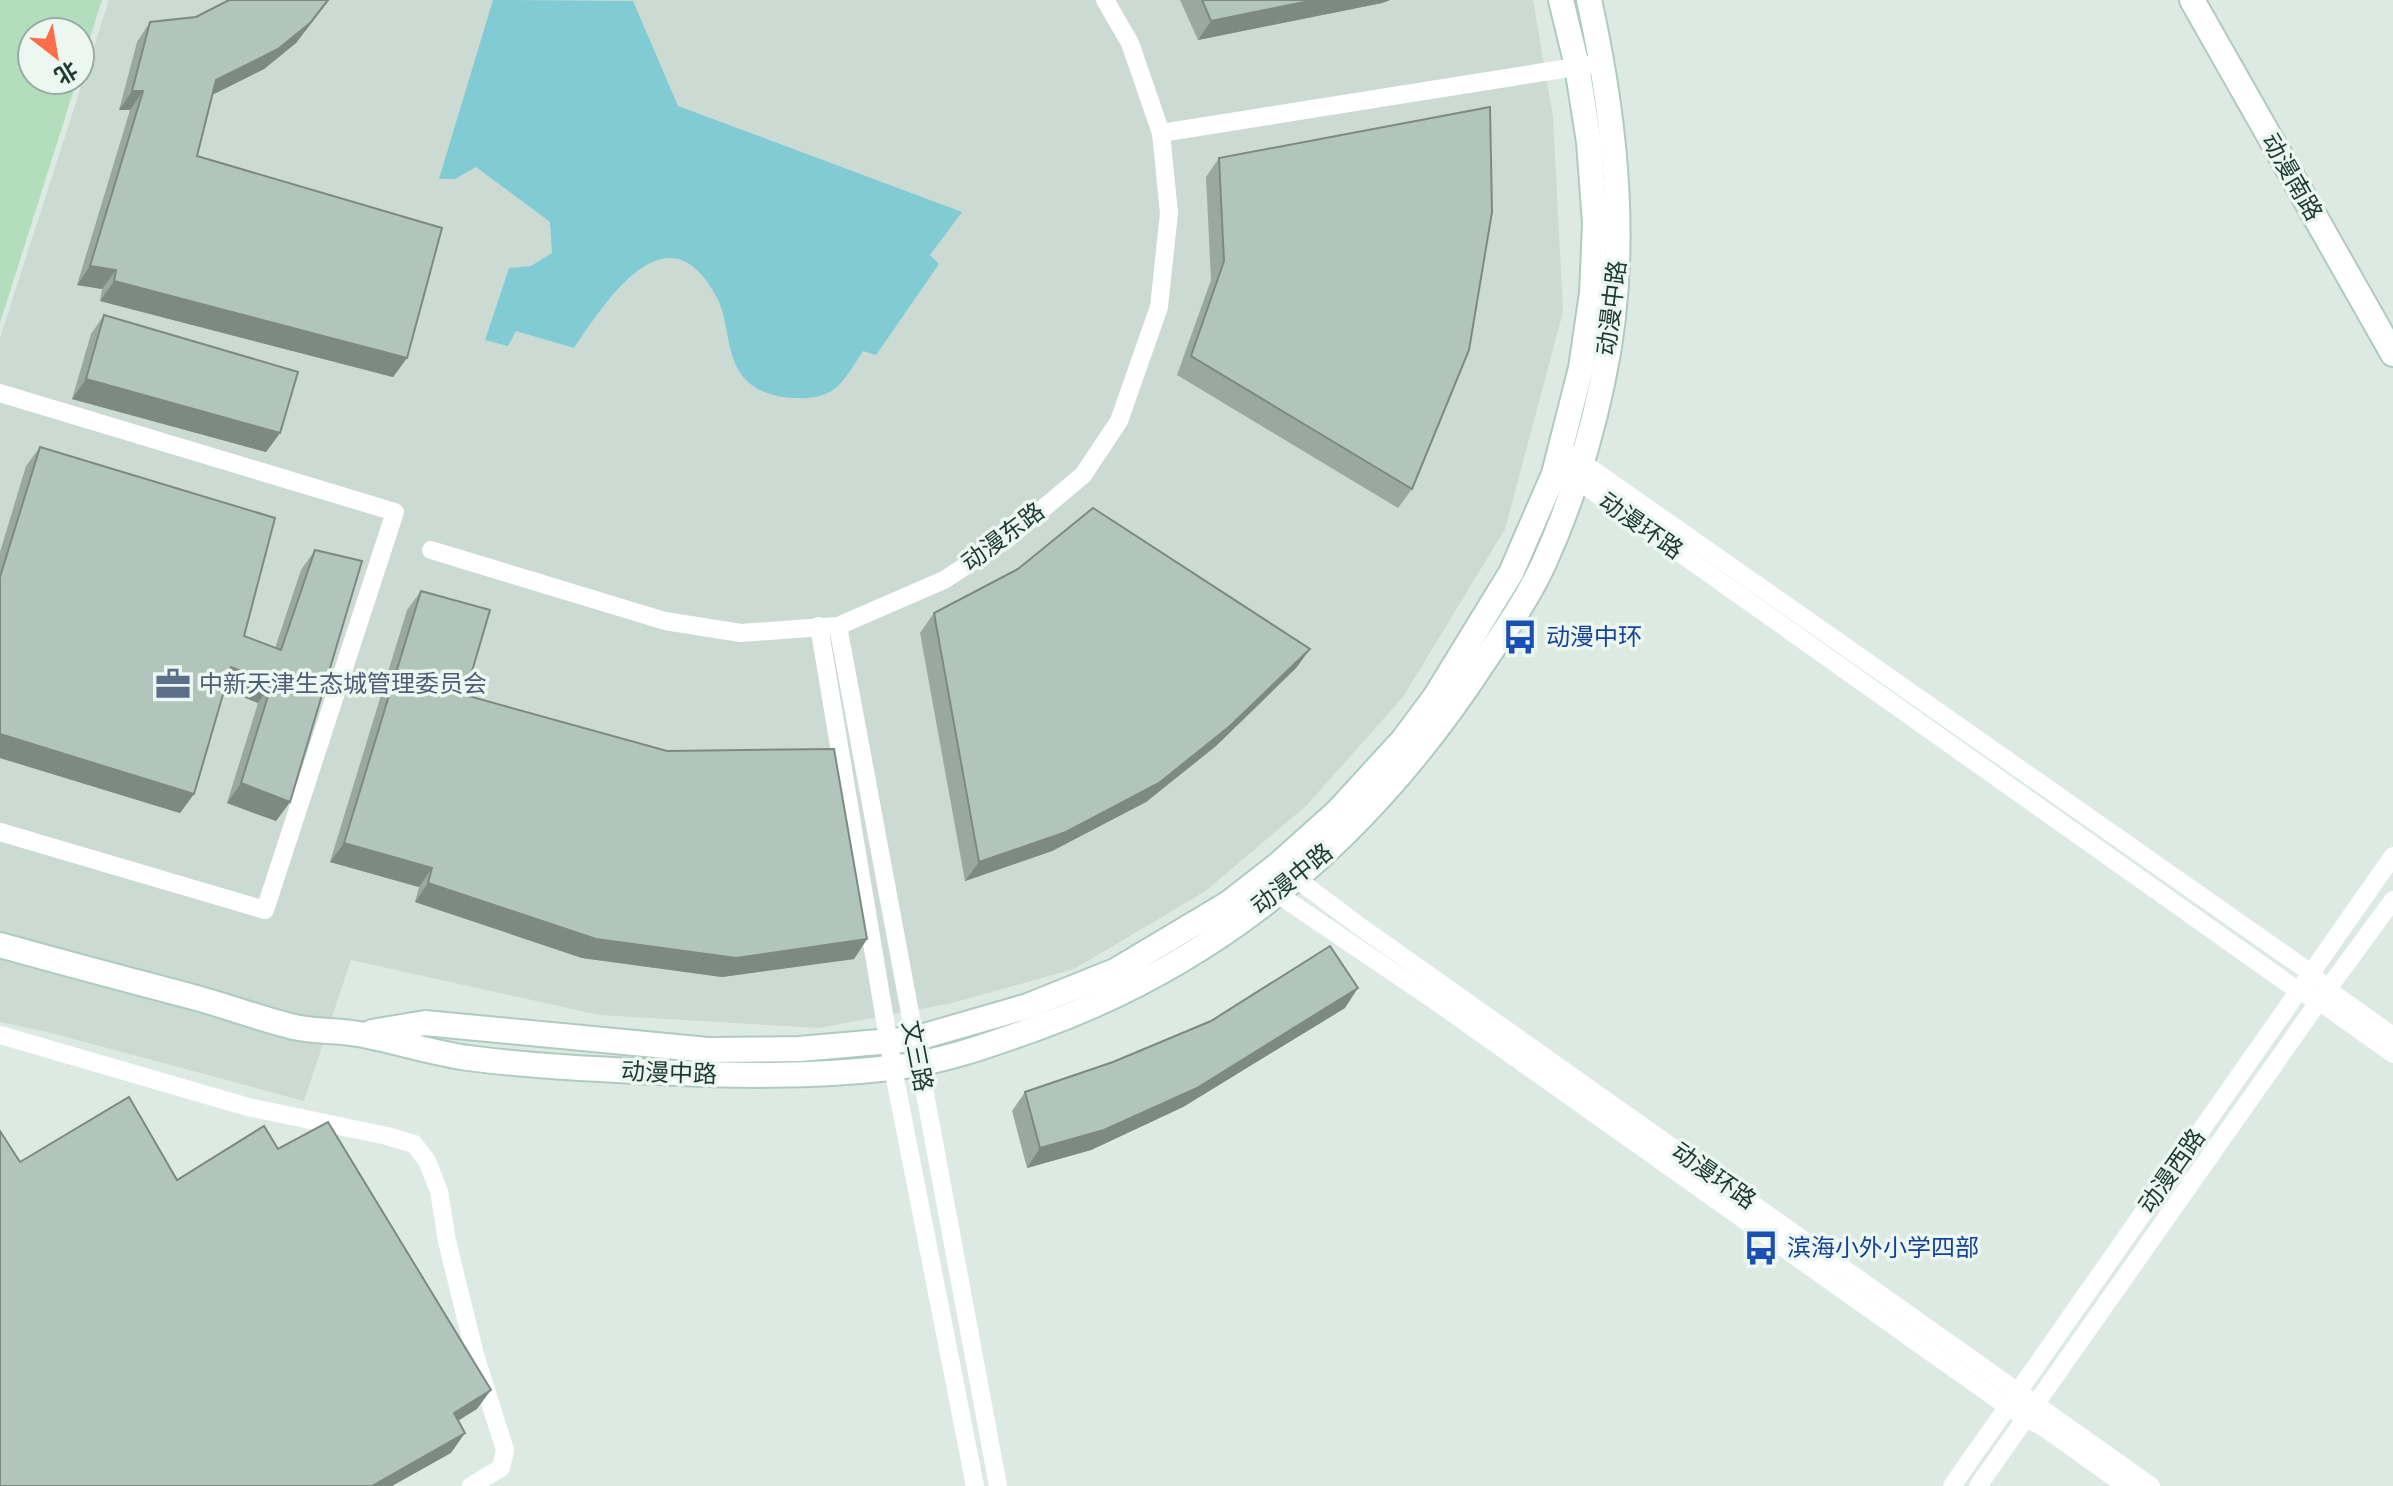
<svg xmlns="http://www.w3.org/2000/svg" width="2393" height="1486" viewBox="0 0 2393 1486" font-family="'Fira Sans','Noto Sans SC',sans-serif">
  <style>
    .built { fill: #cbdad2 }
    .green { fill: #b3debd }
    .water { fill: #80cbd4 }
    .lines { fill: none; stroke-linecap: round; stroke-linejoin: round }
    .secondary-casing { stroke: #afcbbf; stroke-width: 28 }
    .street { stroke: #fff; stroke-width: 18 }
    .secondary { stroke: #fff; stroke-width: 24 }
    .wall { fill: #99a9a2 }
    .shaded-wall { fill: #7d8a84 }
    .building { fill: #b2c5bc; stroke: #7d8a84; stroke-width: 2 }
    .labels { text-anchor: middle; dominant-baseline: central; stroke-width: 7; stroke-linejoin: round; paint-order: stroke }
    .street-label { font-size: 24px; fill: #1e3a31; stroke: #edf7f2 }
    .transit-label { font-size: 24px; fill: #164399; stroke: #edf7f2; text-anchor: start }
    .service-label { font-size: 24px; fill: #4e5e75; stroke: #edf7f2; text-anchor: start }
  </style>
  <rect width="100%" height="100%" fill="#ddeae4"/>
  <path class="built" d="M 109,0 L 1533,0 L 1553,117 L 1563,312 L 1505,529 L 1403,697 L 1306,806 L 1204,892 L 1074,969 L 952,1003 L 819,1028 L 599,1015 L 351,960 L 304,1101 L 48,1032 L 0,1022 L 0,338 Z"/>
  <path class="green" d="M 0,0 L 102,0 L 80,69 L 80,32 L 32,32 L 32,80 L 77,80 L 0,323 Z"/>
  <path class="water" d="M 493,0 L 633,1 L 678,106 L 962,212 L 930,255 L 939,264 L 876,355 L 863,351 C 842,383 836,400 794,398 C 776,397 756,392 744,378 C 725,355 730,323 717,298 C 668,203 606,301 574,348 L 516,331 L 508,346 L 485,340 L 509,268 L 531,266 L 552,253 L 550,222 L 476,167 L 455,179 L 439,179 Z"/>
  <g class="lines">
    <g class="secondary-casing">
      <g id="secondary">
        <path d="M 2192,0 L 2393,354"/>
        <path d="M 0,945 C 64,963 129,980 193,997 C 227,1006 260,1019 294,1027 C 317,1032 341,1030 364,1035 C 399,1042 433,1053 468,1058 C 530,1066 592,1069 655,1072 C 734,1076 811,1077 890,1068 C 940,1063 989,1045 1037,1028 C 1228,959 1373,832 1483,663 C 1505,631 1528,598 1544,563 C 1570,506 1589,445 1602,384 C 1630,256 1617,127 1589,0"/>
        <path d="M 372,1032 L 425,1023 L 708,1050 L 799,1049 L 914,1039 L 1028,1006 L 1115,971 L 1229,903 L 1279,864 L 1337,812 L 1403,740 L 1435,697 L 1511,573 L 1554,474 L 1581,368 L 1592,293 L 1595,223 L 1589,142 L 1577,66 L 1561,0"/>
      </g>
    </g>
    <g class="street">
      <path d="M 1161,133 L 1588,65"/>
      <path d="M 0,393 L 395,512 L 265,910 L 0,832"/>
      <path d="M 1573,456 L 2311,973 L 2327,989 L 2393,1036"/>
      <path d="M 1564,477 L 1577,480 L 2297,990 L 2319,1001 L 2393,1054"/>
      <path d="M 431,550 L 665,621 L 741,633 L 838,626 L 944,580 L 1007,539 L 1083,475 L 1119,421 L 1159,307 L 1169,213 L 1161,133 L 1130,43 L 1105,0"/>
      <path d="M 819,626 L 893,1068 L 975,1486"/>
      <path d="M 838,626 L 998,1486"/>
      <path d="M 1286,871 L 1358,925 L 2151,1486"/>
      <path d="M 1270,886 L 1279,895 L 1434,1000 L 2008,1407 L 2046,1429 L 2126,1486"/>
      <path d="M 0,1035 L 248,1107 L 387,1136 L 414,1144 L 427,1161 L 439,1191 L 447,1241 L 475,1355 L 505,1450 L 501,1468 L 471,1486"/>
      <path d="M 1952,1486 L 2393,856"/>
      <path d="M 1978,1486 L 2319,1001 L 2393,900"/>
    </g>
    <use href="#secondary" class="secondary"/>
  </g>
  <g class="wall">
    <path d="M 229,0 L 329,0 L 296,43 L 264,69 L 212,95 L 197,156 L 407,358 L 393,377 L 100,301 L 102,289 L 77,285 L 130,110 L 119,110 L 137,42 L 150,22 L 196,17 Z"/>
    <path d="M 1180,0 L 1390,0 L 1382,3 L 1198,40 Z"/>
    <path d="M 1219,158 L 1412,489 L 1398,508 L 1177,375 L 1211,280 L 1206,177 Z"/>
    <path d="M 104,315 L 280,433 L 266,452 L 72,399 L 91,334 Z"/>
    <path d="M 40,447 L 244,636 L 275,648 L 301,570 L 315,550 L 290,802 L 276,821 L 227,803 L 258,703 L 224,689 L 194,794 L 180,813 L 0,758 L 0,552 L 26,466 Z"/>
    <path d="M 421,591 L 465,695 L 867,939 L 854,959 L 722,977 L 582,958 L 415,902 L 419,887 L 330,862 L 407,610 Z"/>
    <path d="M 934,613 L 1310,649 L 1296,668 L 1216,746 L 1146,802 L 1052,851 L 965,881 L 920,633 Z"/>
    <path d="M 1345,1008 L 1183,1107 L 1091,1150 L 1027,1168 L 1012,1111 L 1025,1092 Z"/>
  </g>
  <g class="shaded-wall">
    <path d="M 328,0 L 329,0 L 296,43 L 264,69 L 202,100 L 216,80 Z"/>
    <path d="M 1314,0 L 1390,0 L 1382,3 L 1198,40 L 1211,21 Z"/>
    <path d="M 132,91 L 143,91 L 130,110 L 119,110 Z"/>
    <path d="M 90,266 L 116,270 L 102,289 L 77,285 Z"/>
    <path d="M 114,281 L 407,358 L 393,377 L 100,301 Z"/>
    <path d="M 86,379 L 280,433 L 266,452 L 72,399 Z"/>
    <path d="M 1310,649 L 1296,668 L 1216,746 L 1146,802 L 1052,851 L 965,881 L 979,862 Z"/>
    <path d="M 231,667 L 272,683 L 258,703 L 217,686 Z"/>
    <path d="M 0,734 L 194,794 L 180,813 L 0,758 Z"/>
    <path d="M 241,783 L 290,802 L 276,821 L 227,803 Z"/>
    <path d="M 344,843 L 432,868 L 419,887 L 330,862 Z"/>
    <path d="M 428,883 L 867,939 L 854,959 L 722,977 L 582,958 L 415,902 Z"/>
    <path d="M 1358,988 L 1345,1008 L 1183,1107 L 1091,1150 L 1027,1168 L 1040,1148 Z"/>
    <path d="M 491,1390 L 477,1409 L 440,1432 L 454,1413 Z"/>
    <path d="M 465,1433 L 451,1453 L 392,1486 L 372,1486 Z"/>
  </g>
  <g class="building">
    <path d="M 229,0 L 328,0 L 310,23 L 278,49 L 216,80 L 197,156 L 442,228 L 407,358 L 114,281 L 116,270 L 90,266 L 143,91 L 132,91 L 150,22 L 196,17 Z"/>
    <path d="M 1202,0 L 1314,0 L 1211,21 Z"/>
    <path d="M 1490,107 L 1492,212 L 1469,350 L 1412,489 L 1191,356 L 1224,261 L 1219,158 Z"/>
    <path d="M 104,315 L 298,372 L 280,433 L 86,379 Z"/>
    <path d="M 40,447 L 275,518 L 244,636 L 281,650 L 315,550 L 362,561 L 290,802 L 241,783 L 272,683 L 231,667 L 194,794 L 0,734 L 0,577 Z"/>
    <path d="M 1093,508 L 1310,649 L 1230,726 L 1159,783 L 1066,832 L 979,862 L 934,613 L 1018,569 Z"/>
    <path d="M 421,591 L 490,610 L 465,695 L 667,751 L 834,749 L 867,939 L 736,958 L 596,939 L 428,883 L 432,868 L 344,843 Z"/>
    <path d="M 1330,946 L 1358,988 L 1197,1088 L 1104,1130 L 1040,1148 L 1025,1092 L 1113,1062 L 1211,1021 Z"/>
    <path d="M 129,1097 L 177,1180 L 264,1126 L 278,1149 L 328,1122 L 491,1390 L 454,1413 L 465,1433 L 372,1486 L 0,1486 L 0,1131 L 20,1162 Z"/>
  </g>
  <defs>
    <g id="bus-bare" transform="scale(2.76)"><path d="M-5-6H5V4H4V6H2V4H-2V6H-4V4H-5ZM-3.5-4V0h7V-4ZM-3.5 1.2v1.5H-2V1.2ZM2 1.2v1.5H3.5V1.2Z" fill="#1a4fb4" stroke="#edf7f2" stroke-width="2.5" paint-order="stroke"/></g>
    <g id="office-bare" transform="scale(2.76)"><path d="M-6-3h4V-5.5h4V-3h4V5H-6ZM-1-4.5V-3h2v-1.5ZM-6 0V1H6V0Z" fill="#5c6f8a" stroke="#edf7f2" stroke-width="2.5" paint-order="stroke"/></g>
  </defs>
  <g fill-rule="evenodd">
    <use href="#bus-bare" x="1520" y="637"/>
    <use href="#office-bare" x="173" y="684"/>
    <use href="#bus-bare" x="1761" y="1248"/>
  </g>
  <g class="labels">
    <g class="street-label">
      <text transform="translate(2292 177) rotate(60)">动漫南路</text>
      <text transform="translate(1612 308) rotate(-83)">动漫中路</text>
      <text transform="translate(1641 526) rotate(35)">动漫环路</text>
      <text transform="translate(1003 537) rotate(-37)">动漫东路</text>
      <text transform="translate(1292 879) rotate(-39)">动漫中路</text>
      <text transform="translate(917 1056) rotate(79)">文三路</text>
      <text transform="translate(669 1073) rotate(2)">动漫中路</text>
      <text transform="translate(2172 1171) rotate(-55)">动漫西路</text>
      <text transform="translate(1714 1176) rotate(35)">动漫环路</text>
    </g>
    <g class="transit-label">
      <text x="1546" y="637">动漫中环</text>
      <text x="1787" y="1248">滨海小外小学四部</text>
    </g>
    <g class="service-label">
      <text x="199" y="684">中新天津生态城管理委员会</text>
    </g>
  </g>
  <g transform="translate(56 56) rotate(149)"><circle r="38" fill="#edf7f2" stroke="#9aaba5" stroke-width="2"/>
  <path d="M0-6L14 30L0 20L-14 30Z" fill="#fc6d49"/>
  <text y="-12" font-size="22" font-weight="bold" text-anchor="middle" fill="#1e3a31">北</text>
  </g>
</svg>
